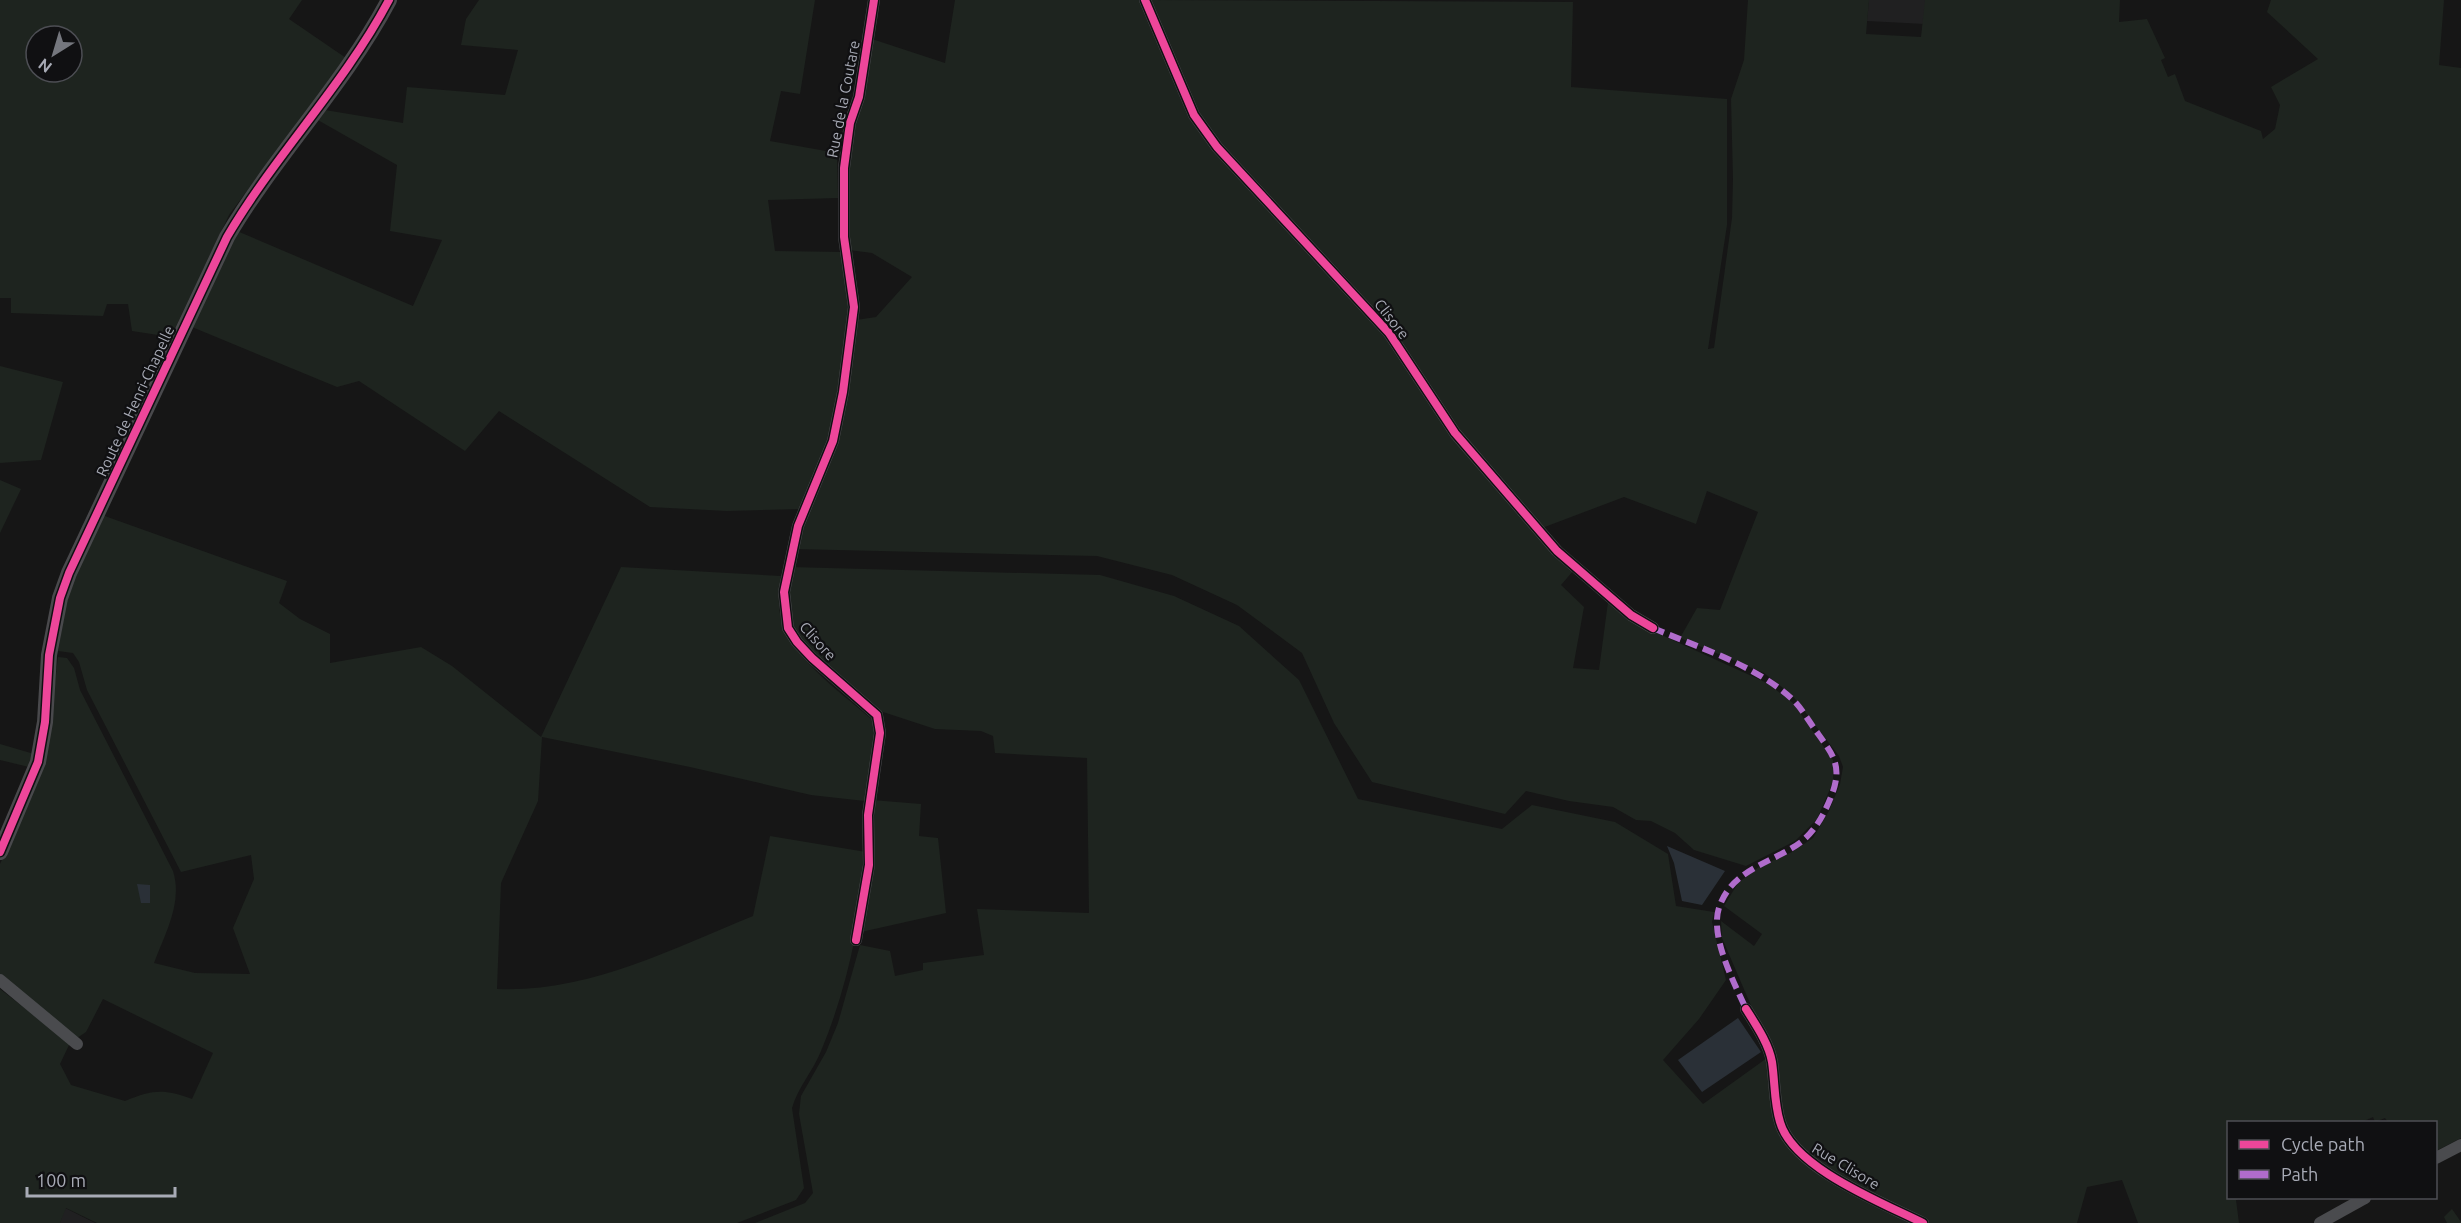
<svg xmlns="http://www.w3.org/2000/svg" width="2461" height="1223" viewBox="0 0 2461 1223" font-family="Ubuntu,sans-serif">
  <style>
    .built { fill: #202021 }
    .green { fill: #1e241f; fill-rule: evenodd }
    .water { fill: #2a3037 }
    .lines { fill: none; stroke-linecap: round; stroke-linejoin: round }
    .street { stroke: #4a4b4e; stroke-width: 12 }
    .secondary { stroke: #49494c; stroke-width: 16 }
    .quiet { stroke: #b06ccc; stroke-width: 6; stroke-dasharray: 12 6; stroke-linecap: butt }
    .cycleway-casing { stroke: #101012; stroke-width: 11 }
    .cycleway { stroke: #ed469a; stroke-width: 8 }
    .labels { text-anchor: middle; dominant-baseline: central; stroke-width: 4.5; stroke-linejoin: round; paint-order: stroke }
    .street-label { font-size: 15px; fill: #a8abb6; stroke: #101012 }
  </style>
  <rect width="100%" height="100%" fill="#161616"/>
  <g class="built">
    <path d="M 1869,0 L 1927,0 L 1925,24 L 1867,21 Z"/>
    <path d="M 65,1208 L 95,1223 L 60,1223 Z"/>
  </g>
  <g class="green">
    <path d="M 0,0 L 302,0 L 289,19 L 346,58 L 229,215 L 171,337 L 132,331 L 128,304 L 107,304 L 103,316 L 11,313 L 11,298 L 0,298 ZM 36,36 L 72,36 L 72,72 L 36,72 Z"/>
    <path d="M 479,0 L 815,0 L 800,94 L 781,91 L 770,141 L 837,153 L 838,198 L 768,200 L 775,251 L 843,252 L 850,307 L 832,428 L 801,509 L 727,511 L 650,507 L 499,411 L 465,451 L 359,381 L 337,387 L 192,327 L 237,231 L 413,306 L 442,240 L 390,231 L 397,165 L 316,119 L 325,110 L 403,123 L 407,87 L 505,95 L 518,50 L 461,45 L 466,19 Z"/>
    <path d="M 955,0 L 1142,0 L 1181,99 L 1391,342 L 1434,411 L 1573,571 L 1561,585 L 1584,607 L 1573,668 L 1599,670 L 1608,602 L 1646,628 L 1767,683 L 1793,703 L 1833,760 L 1833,782 L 1817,819 L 1795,841 L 1746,866 L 1694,850 L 1675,833 L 1651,821 L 1636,820 L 1613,807 L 1569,801 L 1526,791 L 1505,814 L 1372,782 L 1334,723 L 1302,653 L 1237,605 L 1172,575 L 1097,556 L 794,549 L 839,434 L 856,320 L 876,317 L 912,277 L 872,253 L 849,250 L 848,156 L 872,39 L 945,63 Z"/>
    <path d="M 1149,0 L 1573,2 L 1571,87 L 1727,99 L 1727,225 L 1708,349 L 1714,348 L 1732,218 L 1733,179 L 1731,99 L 1744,60 L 1748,0 L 1869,0 L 1866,34 L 1921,37 L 1925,0 L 2120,0 L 2119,22 L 2147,19 L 2165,58 L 2161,60 L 2168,77 L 2175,74 L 2185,101 L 2261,131 L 2263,139 L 2275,129 L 2280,105 L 2271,87 L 2318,59 L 2267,12 L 2271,0 L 2444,0 L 2439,65 L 2461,68 L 2461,1138 L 2436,1151 L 2436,1122 L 2388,1122 L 2385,1118 L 2375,1122 L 2373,1117 L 2362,1122 L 2228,1122 L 2228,1198 L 2241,1198 L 2236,1200 L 2239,1223 L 2138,1223 L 2122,1180 L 2087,1187 L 2077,1223 L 755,1223 L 805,1203 L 813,1193 L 799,1114 L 801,1096 L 826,1052 L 838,1023 L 860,945 L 890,951 L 895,976 L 923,970 L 923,963 L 984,955 L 977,909 L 1089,913 L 1087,758 L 995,753 L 993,736 L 981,731 L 935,729 L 877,710 L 818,659 L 791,626 L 788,603 L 790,567 L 1100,575 L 1174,596 L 1239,626 L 1299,680 L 1358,799 L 1502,829 L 1532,805 L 1615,822 L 1668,854 L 1676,906 L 1714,912 L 1712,922 L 1726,980 L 1699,1019 L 1663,1060 L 1703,1104 L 1767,1058 L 1771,1052 L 1722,938 L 1721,921 L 1754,946 L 1762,934 L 1724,906 L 1738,883 L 1760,866 L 1792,852 L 1813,838 L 1829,811 L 1840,784 L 1843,767 L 1839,756 L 1792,695 L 1764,673 L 1680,638 L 1697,608 L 1720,610 L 1758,512 L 1707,491 L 1696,524 L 1624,497 L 1542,528 L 1456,428 L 1397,338 L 1346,277 L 1232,160 L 1204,125 Z"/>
    <path d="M 0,366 L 63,382 L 41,460 L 0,463 Z"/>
    <path d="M 0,480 L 21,489 L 0,533 Z"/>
    <path d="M 102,515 L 287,581 L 279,603 L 300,619 L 330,634 L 330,663 L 421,647 L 452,666 L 541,737 L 621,567 L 781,576 C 779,591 777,607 782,622 C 793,660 847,697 876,723 L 865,801 L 811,795 L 690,767 L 542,737 L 538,801 L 501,883 L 497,989 C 587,993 672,949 753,916 L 770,836 L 866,852 C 862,918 847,989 821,1051 C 813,1071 798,1087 792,1108 L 804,1188 L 796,1200 L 737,1223 L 97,1223 L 66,1208 L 60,1223 L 0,1223 L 0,989 L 70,1043 L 60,1064 L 71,1085 L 125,1101 C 154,1089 164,1089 192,1099 L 213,1053 L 103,999 L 86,1032 L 77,1038 L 0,979 L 0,864 L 32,795 L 48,745 L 58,657 L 67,658 L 74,668 L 80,690 L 173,871 C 183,903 165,933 154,963 L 195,973 L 250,974 L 233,928 L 254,879 L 251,855 L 181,872 L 87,690 L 79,662 L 73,653 L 58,651 L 69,587 Z"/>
    <path d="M 0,744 L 34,754 L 29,767 L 0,760 Z"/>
    <path d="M 872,800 L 921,804 L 919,836 L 938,838 L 946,913 L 861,932 Z"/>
    <path d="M 2452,1209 L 2461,1222 L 2461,1223 L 2447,1223 L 2444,1217 Z"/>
  </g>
  <g class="water">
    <path d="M 1667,846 L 1725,871 L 1702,905 L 1682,901 L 1674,863 Z"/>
    <path d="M 137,884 L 150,885 L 150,903 L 141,903 Z"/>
    <path d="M 1738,1018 L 1761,1052 L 1702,1092 L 1678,1060 Z"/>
  </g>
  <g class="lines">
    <g class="street">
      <path d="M 1145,0 L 1194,115 L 1217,147 L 1389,333 L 1455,433 L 1557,551 L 1631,615 L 1653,628"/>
      <path d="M 856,940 L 869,865 L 868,815 L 880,733 L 877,715 L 812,658 L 797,642 L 788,628 L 784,592 L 798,526 L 833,441 L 843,392 L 854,307 L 844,237 L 844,168 L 850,123 L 859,97 L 874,0"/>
      <path d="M 0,980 L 77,1044"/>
      <path d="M 1746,1009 C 1756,1025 1769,1044 1772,1062 C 1775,1082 1774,1103 1780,1122 C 1793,1168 1883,1203 1923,1223"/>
      <path d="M 2436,1158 L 2461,1145"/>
      <path d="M 2320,1223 L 2365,1198"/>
    </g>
    <path class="secondary" d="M 0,852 L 38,762 L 45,722 L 49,655 L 60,598 L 69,573 L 227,237 C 275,155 344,85 389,0"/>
    <path class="quiet" d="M 1653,628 C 1699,648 1753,664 1791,698 C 1801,707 1808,720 1816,731 C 1834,756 1843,766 1831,797 C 1824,814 1816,830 1801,842 C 1773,863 1734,868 1720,905 C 1708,934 1734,982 1746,1009"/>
    <g class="cycleway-casing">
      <g id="cycleway">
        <path d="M 1145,0 L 1194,115 L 1217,147 L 1389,333 L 1455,433 L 1557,551 L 1631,615 L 1653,628"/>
        <path d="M 0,852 L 38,762 L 45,722 L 49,655 L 60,598 L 69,573 L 227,237 C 275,155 344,85 389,0"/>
        <path d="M 856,940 L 869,865 L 868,815 L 880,733 L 877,715 L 812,658 L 797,642 L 788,628 L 784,592 L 798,526 L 833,441 L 843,392 L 854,307 L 844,237 L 844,168 L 850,123 L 859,97 L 874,0"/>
        <path d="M 1746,1009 C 1756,1025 1769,1044 1772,1062 C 1775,1082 1774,1103 1780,1122 C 1793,1168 1883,1203 1923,1223"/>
      </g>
    </g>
    <use href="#cycleway" class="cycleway"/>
  </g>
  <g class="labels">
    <g class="street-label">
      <text transform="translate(843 99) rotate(-79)">Rue de la Coutare</text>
      <text transform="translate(1392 319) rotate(52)">Clisore</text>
      <text transform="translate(135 401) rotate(-65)">Route de Henri-Chapelle</text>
      <text transform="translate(818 641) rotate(48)">Clisore</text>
      <text transform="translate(1846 1166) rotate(31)">Rue Clisore</text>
    </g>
  </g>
  <rect x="2227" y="1121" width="210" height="78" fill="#101012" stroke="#4d4e54" stroke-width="1.5"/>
  <rect x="2239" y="1140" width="30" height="9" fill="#ed469a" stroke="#4d4e54" stroke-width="1.5"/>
  <text x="2281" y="1151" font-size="18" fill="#a8abb6">Cycle path</text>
  <rect x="2239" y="1170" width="30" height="9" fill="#b06ccc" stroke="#4d4e54" stroke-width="1.5"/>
  <text x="2281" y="1181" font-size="18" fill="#a8abb6">Path</text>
  <g transform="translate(54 54) rotate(217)"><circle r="28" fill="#101012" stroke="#4d4e54" stroke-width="1.5"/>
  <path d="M0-4.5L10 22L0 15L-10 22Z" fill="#75777e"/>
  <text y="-9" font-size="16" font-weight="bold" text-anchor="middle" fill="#a8abb6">N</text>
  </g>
  <path d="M27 1187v9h148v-9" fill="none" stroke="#a8abb6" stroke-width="3"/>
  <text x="36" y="1187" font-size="18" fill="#a8abb6" stroke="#101012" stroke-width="4.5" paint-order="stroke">100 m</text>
</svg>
